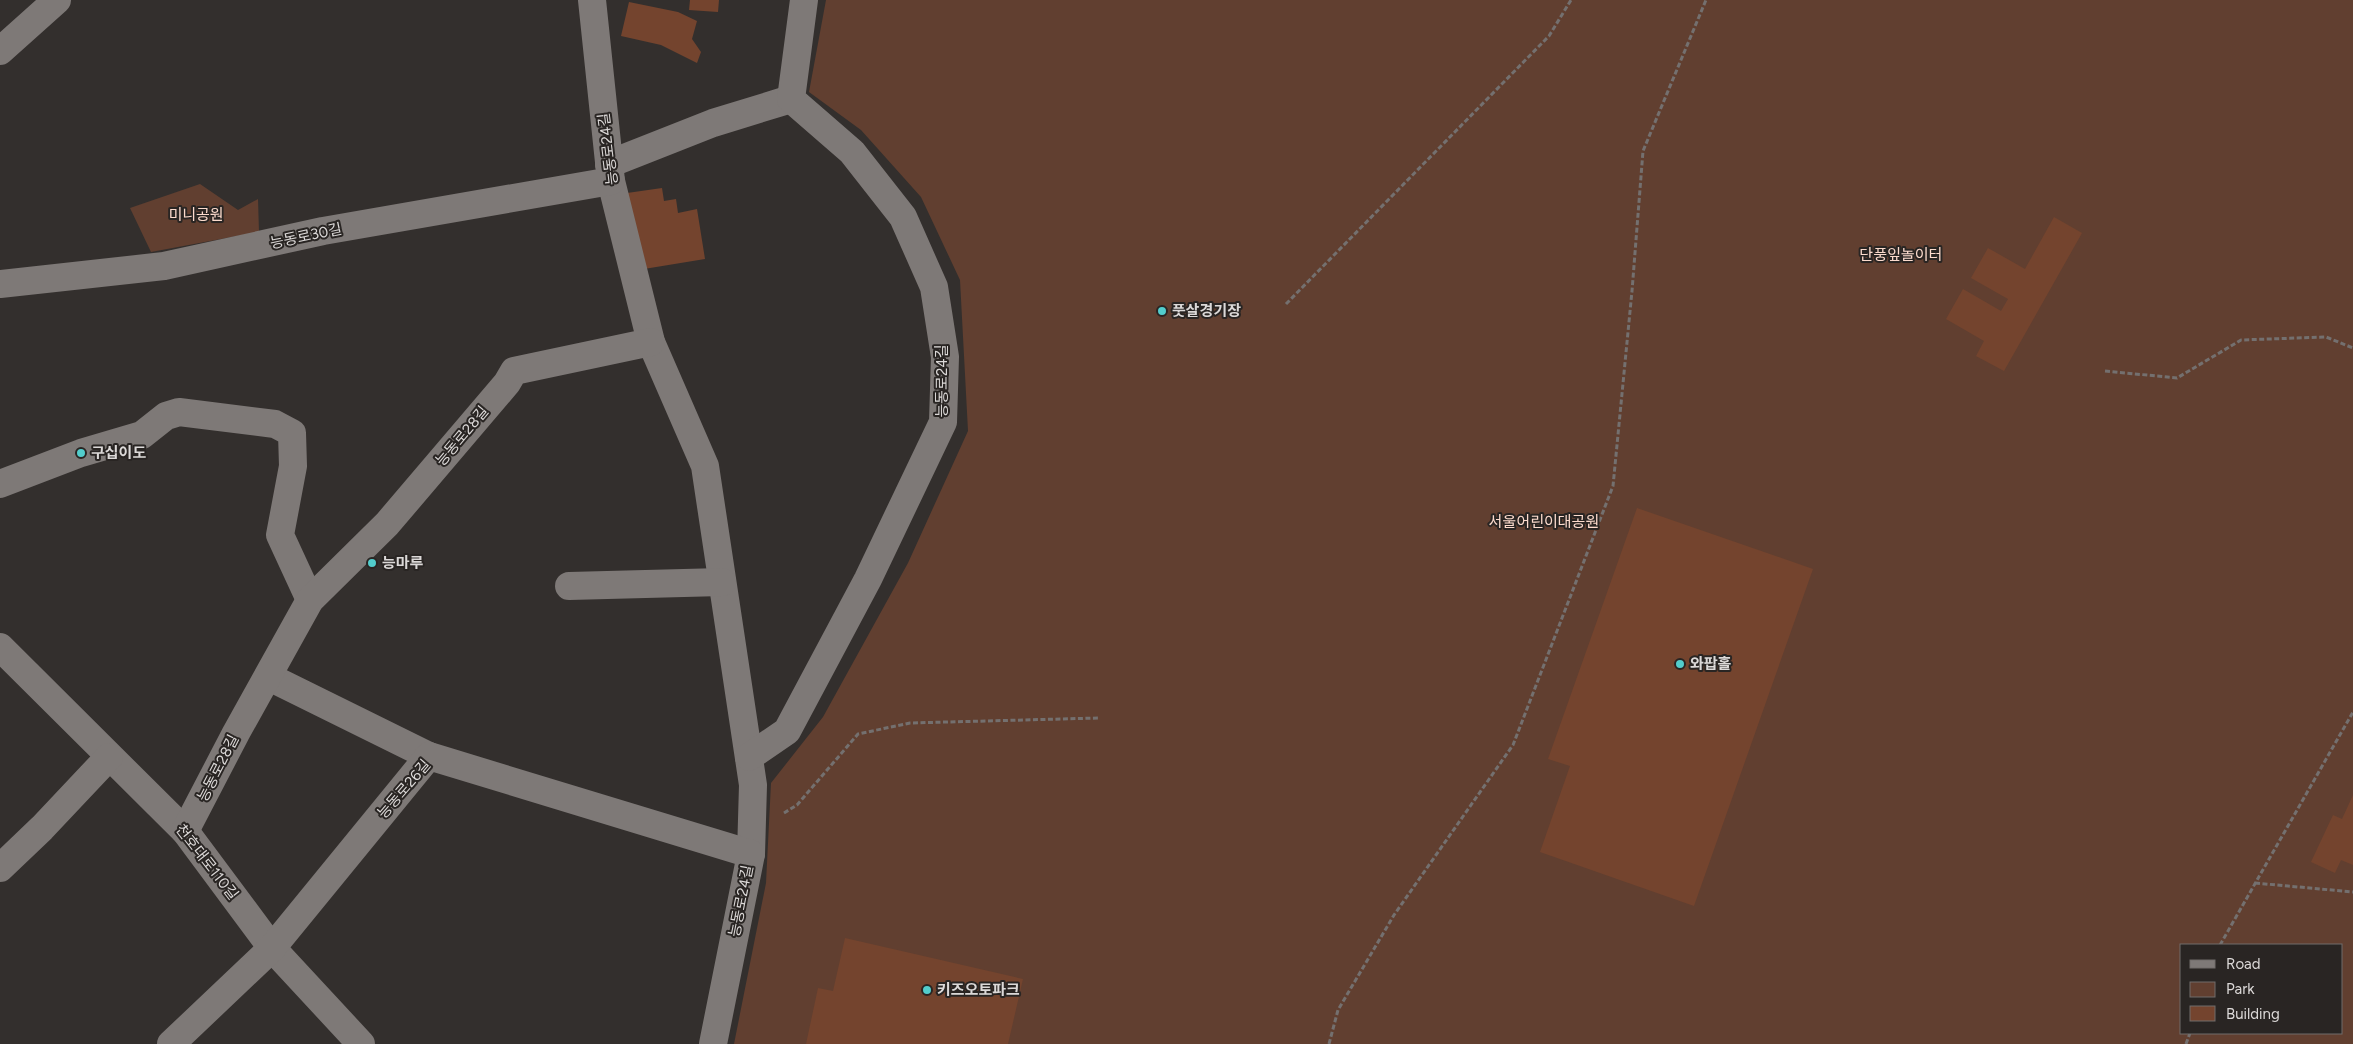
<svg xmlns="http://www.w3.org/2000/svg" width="2353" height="1044" viewBox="0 0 2353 1044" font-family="Figtree,'Noto Sans KR',sans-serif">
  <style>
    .green { fill: #613f30; fill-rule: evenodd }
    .building { fill: #74442e }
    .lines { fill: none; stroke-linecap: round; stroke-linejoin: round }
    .path { stroke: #74706f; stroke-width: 3; stroke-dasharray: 5 2.5; stroke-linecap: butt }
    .minor { stroke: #7e7977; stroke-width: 28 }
    .poi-dot { fill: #52cdcc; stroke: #292523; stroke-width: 2 }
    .labels { text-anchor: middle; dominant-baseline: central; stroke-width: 4; stroke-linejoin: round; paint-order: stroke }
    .street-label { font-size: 15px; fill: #dcd9d8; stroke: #292523 }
    .park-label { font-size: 15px; fill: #fcdbcd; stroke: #292523 }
    .poi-label { font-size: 15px; font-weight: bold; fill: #dcd9d8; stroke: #292523; text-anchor: start }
  </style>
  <rect width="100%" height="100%" fill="#332f2d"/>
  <g class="green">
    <path d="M 826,0 L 2353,0 L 2353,1044 L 734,1044 L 766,883 L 771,783 L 823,717 L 908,563 L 968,431 L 960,280 L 921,197 L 861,130 L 809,92 ZM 2182,945 L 2342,945 L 2342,1033 L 2182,1033 Z"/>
    <path d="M 200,184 L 238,210 L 258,199 L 259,232 L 151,252 L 130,208 Z"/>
  </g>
  <g class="building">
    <path d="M 690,0 L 719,0 L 718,12 L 689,10 Z"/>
    <path d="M 629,2 L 678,12 L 697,21 L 692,39 L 701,52 L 697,63 L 661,45 L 621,36 Z"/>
    <path d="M 662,188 L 664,201 L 676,199 L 678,213 L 697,209 L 705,259 L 644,269 L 627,193 Z"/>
    <path d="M 2054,217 L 2082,233 L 2004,371 L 1976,356 L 1984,341 L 1946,319 L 1963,289 L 2001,311 L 2008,299 L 1971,278 L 1988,248 L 2025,269 Z"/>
    <path d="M 1637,508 L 1813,569 L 1694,906 L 1540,852 L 1570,766 L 1548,759 Z"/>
    <path d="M 2353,795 L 2353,865 L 2341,860 L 2335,873 L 2311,862 L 2333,815 L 2342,819 Z"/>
    <path d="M 845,938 L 1023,979 L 1008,1044 L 806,1044 L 818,988 L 833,991 Z"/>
  </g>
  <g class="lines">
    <g class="path">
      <path d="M 1286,304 L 1549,36 L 1571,0"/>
      <path d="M 2105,371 L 2177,378 L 2241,340 L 2326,337 L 2353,348"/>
      <path d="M 784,813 L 797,805 L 858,734 L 910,723 L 1098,718"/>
      <path d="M 2255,883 L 2353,892"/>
      <path d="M 2220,945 L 2353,712"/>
      <path d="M 1329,1044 L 1338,1010 L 1394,915 L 1513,745 L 1613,486 L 1632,291 L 1643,151 L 1706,0"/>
      <path d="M 2186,1044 L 2190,1033"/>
    </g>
    <g class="minor">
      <path d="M 592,0 L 611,181 L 651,342 L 705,466 L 753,785 L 751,854 L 713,1044"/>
      <path d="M 0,51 L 57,0"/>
      <path d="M 609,164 L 713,123 L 791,99"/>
      <path d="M 0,284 L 164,266 L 323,231 L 611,181"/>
      <path d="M 0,484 L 81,453 L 142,435 L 166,416 L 179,412 L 275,424 L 292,433 L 293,466 L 280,535 L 310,600"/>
      <path d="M 569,586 L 722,582"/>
      <path d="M 0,647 L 185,831 L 272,948 L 361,1044"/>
      <path d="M 269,677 L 429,756"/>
      <path d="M 749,757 L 787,731 L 868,579 L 943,422 L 945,357 L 934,287 L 903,217 L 852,152 L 791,99 L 804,0"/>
      <path d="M 185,831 L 236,733 L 310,600 L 387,524 L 507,383 L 514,371 L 651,342"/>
      <path d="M 0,868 L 42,828 L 109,757"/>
      <path d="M 171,1044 L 272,948 L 429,756 L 751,854"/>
    </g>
  </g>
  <g class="poi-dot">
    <circle cx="1162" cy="311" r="5"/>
    <circle cx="81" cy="453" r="5"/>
    <circle cx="372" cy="563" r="5"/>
    <circle cx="1680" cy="664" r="5"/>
    <circle cx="927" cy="990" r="5"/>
  </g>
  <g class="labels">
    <g class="street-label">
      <text transform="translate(608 149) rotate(-97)">능동로24길</text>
      <text transform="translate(306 236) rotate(-12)">능동로30길</text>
      <text transform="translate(942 381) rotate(-90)">능동로24길</text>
      <text transform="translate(462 436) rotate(-50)">능동로28길</text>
      <text transform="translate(218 768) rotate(-63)">능동로28길</text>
      <text transform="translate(404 789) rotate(-49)">능동로26길</text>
      <text transform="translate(207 862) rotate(52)">천호대로110길</text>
      <text transform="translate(741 901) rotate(-79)">능동로24길</text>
    </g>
    <g class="park-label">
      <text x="196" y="215">미니공원</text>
      <text x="1901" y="255">단풍잎놀이터</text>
      <text x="1544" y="522">서울어린이대공원</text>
    </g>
    <g class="poi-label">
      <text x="1172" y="311">풋살경기장</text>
      <text x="91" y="453">구십이도</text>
      <text x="382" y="563">능마루</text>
      <text x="1690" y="664">와팝홀</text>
      <text x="937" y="990">키즈오토파크</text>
    </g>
  </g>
  <rect x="2180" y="944" width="162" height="90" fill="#292523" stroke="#716d6b"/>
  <rect x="2190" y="960" width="25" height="8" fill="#7e7977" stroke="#716d6b"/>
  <text x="2226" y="969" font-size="15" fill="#dcd9d8">Road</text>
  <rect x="2190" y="982" width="25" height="15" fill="#613f30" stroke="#716d6b"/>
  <text x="2226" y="994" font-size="15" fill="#dcd9d8">Park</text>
  <rect x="2190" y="1006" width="25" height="15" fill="#74442e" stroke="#716d6b"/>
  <text x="2226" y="1019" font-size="15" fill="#dcd9d8">Building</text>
</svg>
